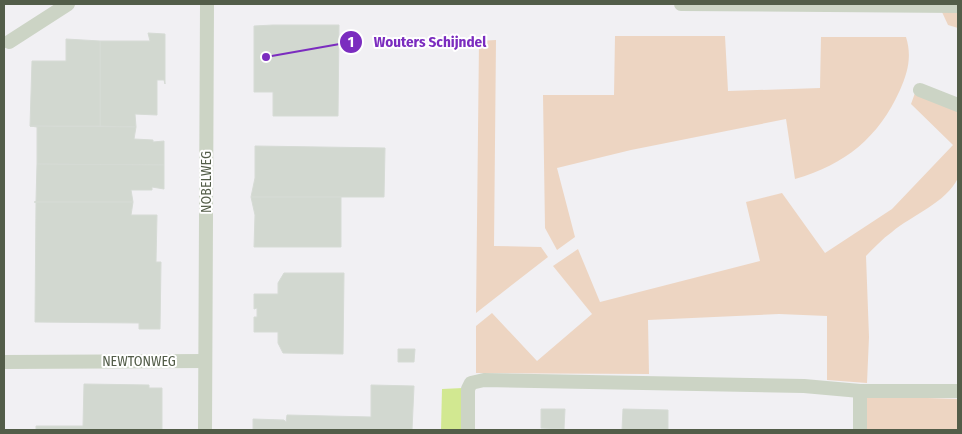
<svg xmlns="http://www.w3.org/2000/svg" width="962" height="434" viewBox="0 0 962 434" font-family="'Fira Sans Condensed',sans-serif">
  <style>
    .green { fill: #edd5c2 }
    .water { fill: #d2e891 }
    .building { fill: #d2d8d0; stroke: #d6dbd5 }
    .lines { fill: none; stroke-linecap: round; stroke-linejoin: round }
    .minor { stroke: #ccd4c5; stroke-width: 14 }
    .labels { text-anchor: middle; dominant-baseline: central; stroke-width: 4; stroke-linejoin: round; paint-order: stroke }
    .street-label { font-size: 14px; fill: #535d49; stroke: #fff }
    .leader { fill: none; stroke: #7b2cbf; stroke-width: 2 }
    .callout-dot { fill: #7b2cbf; stroke: #fff; stroke-width: 2 }
    .mark-label { font-size: 15px; text-anchor: middle; font-weight: bold; fill: #fff }
    .callout-label { font-size: 15px; text-anchor: middle; font-weight: bold; fill: #7b2cbf; stroke: #fff; stroke-width: 4; stroke-linejoin: round; paint-order: stroke }
  </style>
  <rect width="100%" height="100%" fill="#f1f0f3"/>
  <g class="green">
    <path d="M 942,12 L 958,12 L 958,28 L 948,25 Z"/>
    <path d="M 615,36 L 725,36 L 728,91 L 820,88 L 821,37 L 906,37 C 912,56 908,72 900,90 C 879,137 845,165 795,179 L 786,119 L 631,150 L 557,168 L 575,237 L 557,250 L 545,228 L 543,95 L 614,95 Z"/>
    <path d="M 496,40 L 494,246 L 541,247 L 548,257 L 476,313 L 479,41 Z"/>
    <path d="M 915,93 L 958,109 L 958,178 C 946,203 912,215 892,232 C 882,239 874,248 866,256 L 869,337 L 867,383 L 827,380 L 827,316 L 779,314 L 648,320 L 649,374 L 476,373 L 476,326 L 492,313 L 537,361 L 592,314 L 553,266 L 578,249 L 600,302 L 760,261 L 746,202 L 782,193 L 825,253 L 892,209 L 953,145 L 911,104 Z"/>
    <path d="M 867,396 L 958,399 L 958,430 L 867,430 Z"/>
  </g>
  <path class="water" d="M 463,388 L 463,430 L 441,430 L 442,389 Z"/>
  <g class="building">
    <path d="M 273,25 L 339,25 L 338,116 L 273,116 L 273,92 L 254,92 L 254,26 Z"/>
    <path d="M 148,33 L 165,34 L 165,84 L 164,80 L 157,80 L 157,115 L 135,114 L 136,127 L 100,126 L 100,41 L 150,41 Z"/>
    <path d="M 66,39 L 100,41 L 100,126 L 30,126 L 32,61 L 66,61 Z"/>
    <path d="M 30,126 L 136,127 L 134,139 L 153,140 L 153,142 L 164,141 L 164,165 L 37,164 L 37,127 Z"/>
    <path d="M 255,146 L 385,148 L 384,197 L 251,197 L 255,178 Z"/>
    <path d="M 37,164 L 164,165 L 164,189 L 152,187 L 152,190 L 131,190 L 133,202 L 35,202 L 36,201 Z"/>
    <path d="M 251,197 L 341,197 L 341,247 L 254,247 L 255,215 Z"/>
    <path d="M 34,202 L 133,202 L 131,215 L 157,215 L 156,262 L 161,262 L 160,329 L 139,329 L 139,323 L 35,322 L 36,202 Z"/>
    <path d="M 284,273 L 344,273 L 343,354 L 283,353 L 278,343 L 278,332 L 254,332 L 254,317 L 257,317 L 257,308 L 254,309 L 254,294 L 278,294 L 278,283 Z"/>
    <path d="M 398,349 L 415,349 L 414,362 L 398,362 Z"/>
    <path d="M 84,384 L 149,385 L 149,388 L 162,388 L 162,430 L 36,430 L 36,426 L 83,426 Z"/>
    <path d="M 371,385 L 414,386 L 412,430 L 253,430 L 253,419 L 284,420 L 286,422 L 287,415 L 371,417 Z"/>
    <path d="M 541,409 L 565,409 L 564,429 L 541,428 Z"/>
    <path d="M 623,409 L 668,410 L 668,430 L 622,430 Z"/>
  </g>
  <g class="lines">
    <g class="minor">
      <path d="M 681,4 L 958,6"/>
      <path d="M 9,42 L 68,4"/>
      <path d="M 920,90 L 958,105"/>
      <path d="M 4,362 L 205,361"/>
      <path d="M 860,391 L 958,391"/>
      <path d="M 205,430 L 207,4"/>
      <path d="M 468,430 L 468,389 L 471,383 L 484,380 L 804,386 L 860,391 L 860,430"/>
    </g>
  </g>
  <g class="labels">
    <g class="street-label">
      <text transform="translate(206 182) rotate(-90)">NOBELWEG</text>
      <text x="139" y="361">NEWTONWEG</text>
    </g>
  </g>
  <path class="leader" d="M266 57L351 42"/>
  <g class="callout-dot">
    <circle cx="266" cy="57" r="5"/>
    <circle cx="351" cy="42" r="12"/>
  </g>
  <g class="mark-label">
    <text x="351" y="47">1</text>
  </g>
  <g class="callout-label">
    <text x="430" y="47">Wouters Schijndel</text>
  </g>
  <rect width="962" height="434" fill="none" stroke="#535d49" stroke-width="10"/>
</svg>
